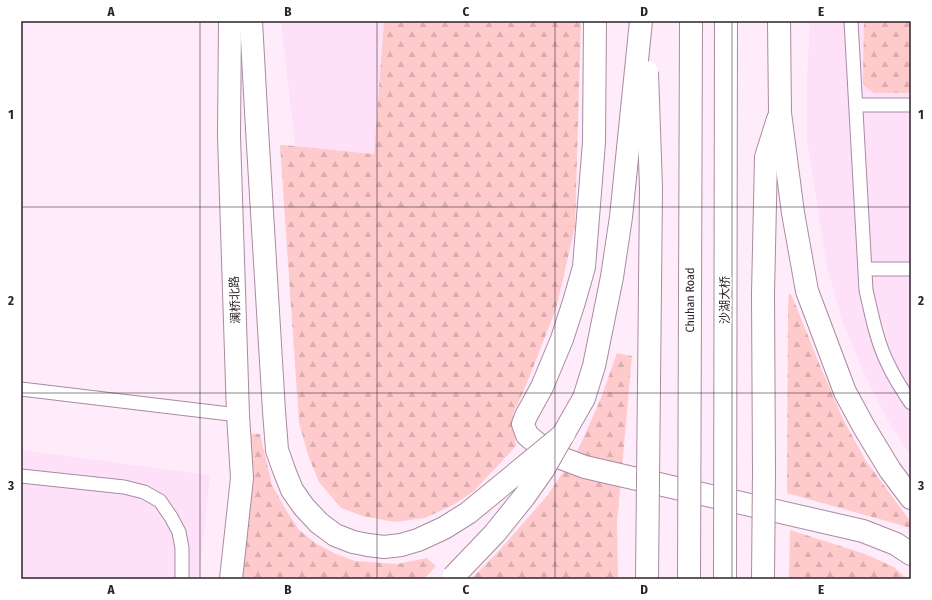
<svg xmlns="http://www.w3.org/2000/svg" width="932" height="600" viewBox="0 0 932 600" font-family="'Fira Sans Condensed','Noto Sans SC',sans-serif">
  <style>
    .built { fill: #fee0f8 }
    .forest { fill: url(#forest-firs) }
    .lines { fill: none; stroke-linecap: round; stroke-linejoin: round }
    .lane-casing { stroke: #a88ba2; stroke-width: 15 }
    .street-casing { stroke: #a88ba2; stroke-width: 24 }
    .secondary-casing { stroke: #a88ba2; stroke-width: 24 }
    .primary-casing { stroke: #a88ba2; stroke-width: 24 }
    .lane { stroke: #fff; stroke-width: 13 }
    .street { stroke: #fff; stroke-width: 22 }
    .secondary { stroke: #fff; stroke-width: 22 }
    .primary { stroke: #fff; stroke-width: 22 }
    .primary-bridge-casing { stroke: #a88ba2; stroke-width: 24; stroke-linecap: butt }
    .primary-bridge { stroke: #fff; stroke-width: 22 }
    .grid { fill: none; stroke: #2d222b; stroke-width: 1; stroke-opacity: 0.55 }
    .labels { text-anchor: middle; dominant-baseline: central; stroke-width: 3.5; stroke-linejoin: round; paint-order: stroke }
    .street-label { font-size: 12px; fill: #2d222b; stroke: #fff }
    .neatline { fill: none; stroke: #2d222b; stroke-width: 1.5 }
    .grid-label { font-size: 13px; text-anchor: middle; font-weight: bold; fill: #2d222b }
  </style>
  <defs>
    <pattern id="forest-firs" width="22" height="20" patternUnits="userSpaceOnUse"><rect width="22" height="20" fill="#ffcacc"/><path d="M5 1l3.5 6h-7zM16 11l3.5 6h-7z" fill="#dbadaf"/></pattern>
  </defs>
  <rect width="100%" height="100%" fill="#ffecfb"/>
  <g class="built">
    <path d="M 281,21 L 384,21 L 374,154 L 295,146 Z"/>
    <path d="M 810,21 L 911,21 L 911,455 L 890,424 L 866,377 L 844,326 L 827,267 L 807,140 L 807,79 Z"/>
    <path d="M 21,450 L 210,475 L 199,579 L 21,579 Z"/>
  </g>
  <g class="forest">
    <path d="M 384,21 L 581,21 L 575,227 L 556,309 L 527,383 L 513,414 L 516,446 L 474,491 L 453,505 L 425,518 L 395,522 L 363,516 L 341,508 L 319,482 L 309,458 L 299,423 L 280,145 L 295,146 L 374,154 Z"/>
    <path d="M 864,21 L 911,21 L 911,93 L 876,93 C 869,91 866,88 863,82 Z"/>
    <path d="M 789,294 L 791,294 L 794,301 L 821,368 L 843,419 L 866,461 L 911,522 L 911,528 L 787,493 L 788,308 Z"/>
    <path d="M 617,353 L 632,356 L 617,523 L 618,579 L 471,579 L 497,553 L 547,496 L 578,450 L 601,398 Z"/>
    <path d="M 250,434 L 260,434 L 272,485 L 286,510 L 299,530 L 317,544 L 336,554 L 355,561 L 397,564 L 427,558 L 436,566 L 424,579 L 236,579 Z"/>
    <path d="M 790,530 L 865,554 L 894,567 L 907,579 L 789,579 Z"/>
  </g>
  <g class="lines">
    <g class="lane-casing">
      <g id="lane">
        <path d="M 851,21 L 866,290 C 872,316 877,343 889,366 C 895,379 903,391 911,403"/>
        <path d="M 856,105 L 911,105"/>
        <path d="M 866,269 L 911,269"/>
        <path d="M 21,389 L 238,415"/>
        <path d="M 21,476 L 124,487 L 144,492 L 160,501 L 171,517 L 179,532 L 182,548 L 182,579"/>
      </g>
    </g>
    <g class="street-casing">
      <path id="street" d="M 595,21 L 594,142 L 584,267 L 574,302 L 562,339 L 542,387 L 526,416 L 523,424 L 527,435 L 545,450 L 561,458 L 585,467 L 863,531 L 896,544 L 911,554"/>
    </g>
    <g class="secondary-casing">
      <path id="secondary" d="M 230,21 L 229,136 L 238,415 L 242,478 L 231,579"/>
    </g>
    <g class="primary-casing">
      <g id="primary">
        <path d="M 251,21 L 257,129"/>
        <path d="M 779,21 L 780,113 L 793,213 L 807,291 L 845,392 L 864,427 L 890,470 L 911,498"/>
        <path d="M 764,472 L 763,294 L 766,157 L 778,119"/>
      </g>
    </g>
    <use href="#lane" class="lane"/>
    <use href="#street" class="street"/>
    <use href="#secondary" class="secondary"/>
    <use href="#primary" class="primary"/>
    <g class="primary-bridge-casing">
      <g id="primary-bridge">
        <path d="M 257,129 L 274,411 L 277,450 L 284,470 L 292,490 L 304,507 L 319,523 L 335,535 L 353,542 L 368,545 L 384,547 L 401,545 L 418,540 L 444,528 L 468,513 L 564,434"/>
        <path d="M 453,577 L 495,533 L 524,497 L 543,470 L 584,398 L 594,366 L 612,277 L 621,217 L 641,21"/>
        <path d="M 647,579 L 651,188 L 647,72"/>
        <path id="s1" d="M 689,579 L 691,21"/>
        <path d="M 725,579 L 726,21"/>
        <path d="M 763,579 L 764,472"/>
      </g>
    </g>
    <use href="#primary-bridge" class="primary-bridge"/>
  </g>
  <path class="grid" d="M 200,21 L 200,579M 377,21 L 377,579M 555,21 L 555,579M 732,21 L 732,579M 21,207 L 911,207M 21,393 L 911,393"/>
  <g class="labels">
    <g class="street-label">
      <text transform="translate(235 300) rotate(-92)">澜桥北路</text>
      <text stroke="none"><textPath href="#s1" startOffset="279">Chuhan Road</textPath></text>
      <text transform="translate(725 300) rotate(-90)">沙湖大桥</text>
    </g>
  </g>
  <rect width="932" height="600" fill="none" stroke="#ffffff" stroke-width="44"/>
  <rect x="22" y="22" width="888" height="556" class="neatline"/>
  <g class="grid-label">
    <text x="111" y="16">A</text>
    <text x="288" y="16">B</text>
    <text x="466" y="16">C</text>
    <text x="644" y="16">D</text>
    <text x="821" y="16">E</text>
    <text x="11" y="119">1</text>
    <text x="921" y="119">1</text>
    <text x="11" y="305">2</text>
    <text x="921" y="305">2</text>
    <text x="11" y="490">3</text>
    <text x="921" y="490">3</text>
    <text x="111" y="594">A</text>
    <text x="288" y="594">B</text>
    <text x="466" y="594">C</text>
    <text x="644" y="594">D</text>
    <text x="821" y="594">E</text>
  </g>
</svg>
